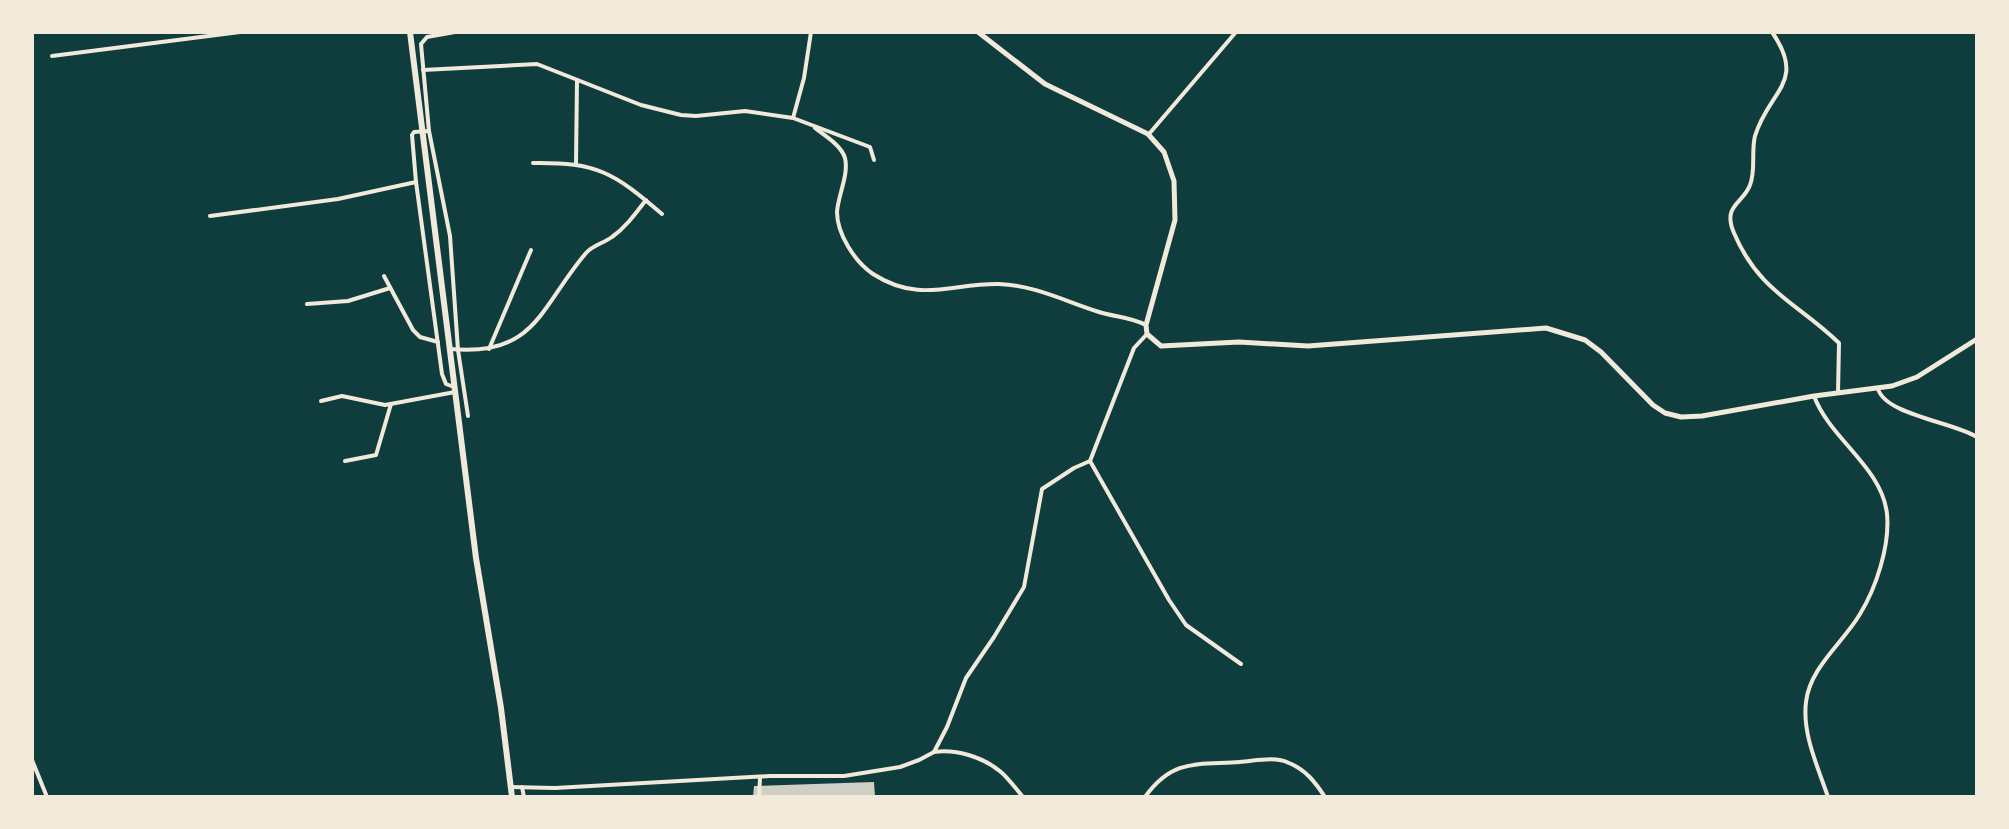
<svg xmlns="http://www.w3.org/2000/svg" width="2009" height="829" viewBox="0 0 2009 829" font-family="Bitter,serif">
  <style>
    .building { fill: #cfcfc3 }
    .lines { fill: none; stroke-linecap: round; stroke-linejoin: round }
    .minor { stroke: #f1e9da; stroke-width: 4 }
    .tertiary { stroke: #f1e9da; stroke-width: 5 }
    .trunk { stroke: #f1e9da; stroke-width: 6 }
  </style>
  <rect width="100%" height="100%" fill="#0f3d3e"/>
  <path class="building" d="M 874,782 L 875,797 L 753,797 L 754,786 Z"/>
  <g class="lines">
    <g class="minor">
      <path d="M 455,32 L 427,37 L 421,44 L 429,131 L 450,236 L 458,350 L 468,416"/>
      <path d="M 1772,32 C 1807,83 1769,90 1755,136 C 1751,152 1756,170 1750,185 C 1743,204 1722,205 1734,233 C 1759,292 1798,303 1839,343 L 1838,393"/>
      <path d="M 52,56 L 240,32"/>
      <path d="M 423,70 L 537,64 L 641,105 L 681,115 L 696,116 L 745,111 L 793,118 L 870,147 L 874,160"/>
      <path d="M 793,118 L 804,78 L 811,32"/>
      <path d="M 815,128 C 825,136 841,145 845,158 C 849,175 838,195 837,212 C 837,234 855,262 873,274 C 920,304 952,283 999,284 C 1034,285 1067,302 1099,312 C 1115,317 1131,317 1146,325"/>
      <path d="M 1149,134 L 1236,32"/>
      <path d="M 533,163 C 598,162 614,173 662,214"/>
      <path d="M 576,163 L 577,80"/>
      <path d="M 416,182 L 442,374 L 446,384 L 454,387"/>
      <path d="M 210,216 L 338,199 L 416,182 L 412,135 L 414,132 L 429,131"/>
      <path d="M 384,276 L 413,330 L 420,337 L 438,342"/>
      <path d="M 307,304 L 348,301 L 390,288"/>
      <path d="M 450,349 C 536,357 540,307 586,253 C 593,245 604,243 612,237 C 626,227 636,213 646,200"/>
      <path d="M 489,349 L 531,250"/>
      <path d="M 1878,389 C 1886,415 1953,422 1977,437"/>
      <path d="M 1814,396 C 1830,439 1882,467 1887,514 C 1890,546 1876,588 1860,614 C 1843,643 1810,667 1806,702 C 1802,734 1818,767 1828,797"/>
      <path d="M 321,401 L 342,396 L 385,405 L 455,392"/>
      <path d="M 345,461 L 376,455 L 391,404"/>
      <path d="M 1090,461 L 1169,600 L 1186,625 L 1241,664"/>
      <path d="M 934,752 C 957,749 983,757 1001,772 C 1009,779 1016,789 1023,797"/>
      <path d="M 32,760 L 47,797"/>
      <path d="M 511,787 L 555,788 L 770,776 L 844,776 L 900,767 L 919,760 L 934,752 L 947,727 L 966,678 L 994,637 L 1024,587 L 1042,489 L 1074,468 L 1090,461 L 1134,348 L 1147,334"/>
      <path d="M 522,787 L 524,797"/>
      <path d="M 759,797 L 760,778"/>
      <path d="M 1145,797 C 1173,758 1198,765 1240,762 C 1255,761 1275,756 1289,763 C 1306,770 1315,782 1325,797"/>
    </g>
    <path class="tertiary" d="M 978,32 L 1045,84 L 1148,134 L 1164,152 L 1174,181 L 1175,220 L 1146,325 L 1147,334 L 1161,346 L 1239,342 L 1308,346 L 1546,328 L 1585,340 L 1601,352 L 1653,405 L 1665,413 L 1681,417 L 1702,416 L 1814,396 L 1892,386 L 1917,377 L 1977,339"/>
    <path class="trunk" d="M 410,32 L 476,558 L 501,708 L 512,797"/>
  </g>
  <rect width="2009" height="829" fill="none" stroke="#f1e9da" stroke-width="68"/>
</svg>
